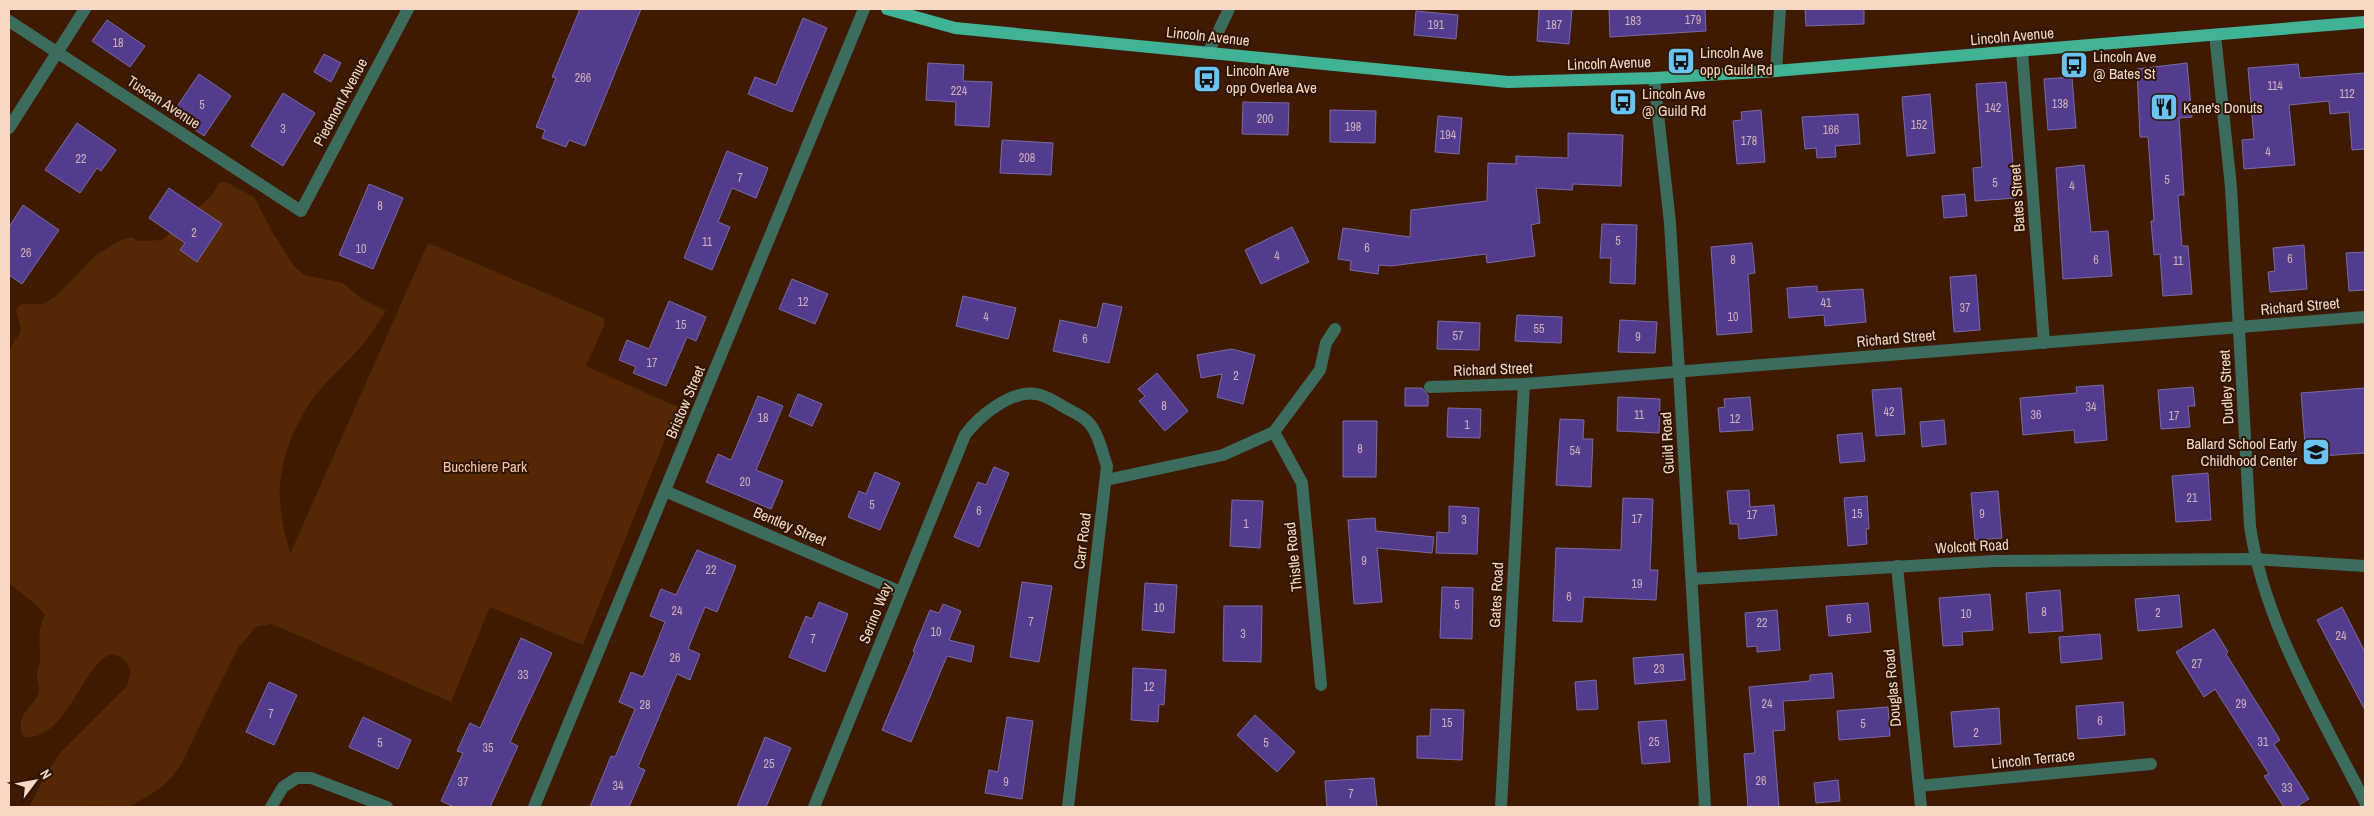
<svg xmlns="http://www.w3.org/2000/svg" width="2374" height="816" viewBox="0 0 2374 816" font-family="'Archivo Narrow',sans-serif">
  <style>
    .green { fill: #552702 }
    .building { fill: #533c8e; stroke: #786ca4 }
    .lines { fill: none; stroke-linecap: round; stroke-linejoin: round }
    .minor { stroke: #3b6c5e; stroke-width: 12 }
    .major { stroke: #40b396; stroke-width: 12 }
    .labels { text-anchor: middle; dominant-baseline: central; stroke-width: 4; stroke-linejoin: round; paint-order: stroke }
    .number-label { font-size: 12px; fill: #ceb1b7 }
    .street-label { font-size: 15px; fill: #f7d8c5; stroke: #2e1403 }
    .poi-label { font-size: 15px; fill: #f7d8c5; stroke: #2e1403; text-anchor: start }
    .park-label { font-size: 15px; fill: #f3c6aa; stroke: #2e1403 }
  </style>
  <rect width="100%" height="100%" fill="#3f1a00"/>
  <path class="green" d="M 220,182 L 228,183 L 254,197 L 274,235 L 294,266 L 304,275 L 343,283 L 362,299 L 386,311 C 378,323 367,341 357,351 C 346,363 334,374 323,386 C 297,416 277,462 280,501 C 281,519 286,536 290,554 L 428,243 L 604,318 L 604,326 L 586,366 L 678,407 L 583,645 L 490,607 L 451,702 L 272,624 L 256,627 L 238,648 L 180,766 L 171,778 L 158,790 L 129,807 L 106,807 L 99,805 L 84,807 L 29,807 L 47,772 L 61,752 L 127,686 L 131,672 C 126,660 123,656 110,654 C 78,672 66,742 23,737 C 15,715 30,710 38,695 C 41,687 36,679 37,672 C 37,668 40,664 40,660 C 40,644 37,629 45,615 C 35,602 21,593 9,583 L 9,350 L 21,331 L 16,309 L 22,304 L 43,304 L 56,296 L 96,255 L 121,240 L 131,237 L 138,241 L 162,240 L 211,196 Z"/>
  <g class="building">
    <path d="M 580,9 L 641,9 L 585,146 L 569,140 L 566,147 L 542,138 L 545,130 L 536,127 L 556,78 L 552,77 Z"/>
    <path d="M 1539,9 L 1572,9 L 1569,44 L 1537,41 Z"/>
    <path d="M 1609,9 L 1705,9 L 1706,31 L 1610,37 Z"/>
    <path d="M 1805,9 L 1864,9 L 1864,24 L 1806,26 Z"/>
    <path d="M 1416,11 L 1458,15 L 1456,39 L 1414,35 Z"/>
    <path d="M 803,18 L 827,28 L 792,112 L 748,94 L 755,77 L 776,85 Z"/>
    <path d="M 107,20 L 145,46 L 130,67 L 92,41 Z"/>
    <path d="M 324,54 L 341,63 L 331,82 L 314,72 Z"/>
    <path d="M 928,63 L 964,65 L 963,81 L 992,82 L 989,127 L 955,125 L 956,102 L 926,100 Z"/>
    <path d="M 2187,63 L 2192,117 L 2179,118 L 2184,195 L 2178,195 L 2182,246 L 2188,246 L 2192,294 L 2163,296 L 2160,254 L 2154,255 L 2151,221 L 2154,221 L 2148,137 L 2140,137 L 2137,69 Z"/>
    <path d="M 2298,64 L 2300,78 L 2365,73 L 2365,149 L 2352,150 L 2349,112 L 2330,114 L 2329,101 L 2289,105 L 2295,165 L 2244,169 L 2242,140 L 2254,139 L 2248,68 Z"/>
    <path d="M 199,74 L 231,96 L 204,136 L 172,114 Z"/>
    <path d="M 2072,77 L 2076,128 L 2048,130 L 2044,79 Z"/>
    <path d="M 2006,82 L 2016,198 L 1975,201 L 1973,168 L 1982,167 L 1976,84 Z"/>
    <path d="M 283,93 L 315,113 L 283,166 L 251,146 Z"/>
    <path d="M 1930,94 L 1935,153 L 1907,156 L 1902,97 Z"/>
    <path d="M 1243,102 L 1289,103 L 1288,135 L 1242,134 Z"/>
    <path d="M 1330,110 L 1376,111 L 1375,143 L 1330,142 Z"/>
    <path d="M 1761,110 L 1765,162 L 1737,164 L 1733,121 L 1742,120 L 1741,112 Z"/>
    <path d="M 1858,114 L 1860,144 L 1835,146 L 1836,157 L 1817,158 L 1816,148 L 1805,149 L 1802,117 Z"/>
    <path d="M 1438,116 L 1462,118 L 1459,154 L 1435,152 Z"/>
    <path d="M 77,123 L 116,150 L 101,171 L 97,168 L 80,193 L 45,170 Z"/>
    <path d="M 1568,133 L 1623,135 L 1621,186 L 1573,184 L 1572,190 L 1536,188 L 1540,223 L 1531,225 L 1535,256 L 1487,263 L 1486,254 L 1391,266 L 1379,265 L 1378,274 L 1350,270 L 1351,261 L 1338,259 L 1343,228 L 1410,237 L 1411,210 L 1487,201 L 1488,163 L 1516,164 L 1516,156 L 1568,158 Z"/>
    <path d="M 1002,140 L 1053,143 L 1051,175 L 1000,173 Z"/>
    <path d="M 727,151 L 768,168 L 756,198 L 732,188 L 718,222 L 730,227 L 712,270 L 684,258 Z"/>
    <path d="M 2084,165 L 2091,232 L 2108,231 L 2112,276 L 2063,279 L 2056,168 Z"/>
    <path d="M 369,184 L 403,198 L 373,269 L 339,255 Z"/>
    <path d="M 169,188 L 222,224 L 197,262 L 180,250 L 185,243 L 149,218 Z"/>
    <path d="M 1965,194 L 1967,216 L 1944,218 L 1942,196 Z"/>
    <path d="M 23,205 L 59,230 L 22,284 L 9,275 L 9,227 Z"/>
    <path d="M 1602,224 L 1637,225 L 1635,284 L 1610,283 L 1611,258 L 1600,258 Z"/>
    <path d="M 1292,227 L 1309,262 L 1261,284 L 1245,250 Z"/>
    <path d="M 1752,243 L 1755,273 L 1748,274 L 1752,332 L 1717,335 L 1711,247 Z"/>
    <path d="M 2304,245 L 2307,289 L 2270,292 L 2268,272 L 2275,271 L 2273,248 Z"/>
    <path d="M 2365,252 L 2365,290 L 2349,291 L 2346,253 Z"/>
    <path d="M 1976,275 L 1980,330 L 1954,332 L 1950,277 Z"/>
    <path d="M 792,279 L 828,294 L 815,324 L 779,309 Z"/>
    <path d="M 1817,286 L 1817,292 L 1863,289 L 1866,322 L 1825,326 L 1824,315 L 1789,318 L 1787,288 Z"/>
    <path d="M 963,296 L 1016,308 L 1008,339 L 956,326 Z"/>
    <path d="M 669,301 L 706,317 L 696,341 L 687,337 L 666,386 L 633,373 L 636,367 L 619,360 L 627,340 L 649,349 Z"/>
    <path d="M 1103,303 L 1122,307 L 1109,363 L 1053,351 L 1060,320 L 1097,328 Z"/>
    <path d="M 1517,315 L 1562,317 L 1561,343 L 1515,341 Z"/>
    <path d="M 1620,320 L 1657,322 L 1655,353 L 1618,352 Z"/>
    <path d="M 1438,321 L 1480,323 L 1479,350 L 1437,349 Z"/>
    <path d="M 1232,349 L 1255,355 L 1243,404 L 1217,397 L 1222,374 L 1201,378 L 1197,355 Z"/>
    <path d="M 1157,373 L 1188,411 L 1165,431 L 1139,401 L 1145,396 L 1138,389 Z"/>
    <path d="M 2103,385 L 2107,440 L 2075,443 L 2074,430 L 2023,435 L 2020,398 L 2077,393 L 2076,387 Z"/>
    <path d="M 2193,387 L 2195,406 L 2188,406 L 2190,427 L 2161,429 L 2158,390 Z"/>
    <path d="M 1405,388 L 1422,388 L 1428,395 L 1428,406 L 1405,406 Z"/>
    <path d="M 1901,388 L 1905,434 L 1876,436 L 1872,390 Z"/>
    <path d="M 2365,388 L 2365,453 L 2306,457 L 2301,393 Z"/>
    <path d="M 798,394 L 822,404 L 812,426 L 789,416 Z"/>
    <path d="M 758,396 L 783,406 L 756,470 L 783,481 L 771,509 L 706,482 L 718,454 L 731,460 Z"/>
    <path d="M 1618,397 L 1660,399 L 1659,433 L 1617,431 Z"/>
    <path d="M 1750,397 L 1753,430 L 1720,432 L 1718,408 L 1725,407 L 1724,399 Z"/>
    <path d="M 1448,408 L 1481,409 L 1480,438 L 1447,437 Z"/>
    <path d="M 1560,419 L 1584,420 L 1583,439 L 1593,439 L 1591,487 L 1556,485 Z"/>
    <path d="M 1944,420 L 1946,444 L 1922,447 L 1920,422 Z"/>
    <path d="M 1343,421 L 1377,421 L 1376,477 L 1343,477 Z"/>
    <path d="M 1862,433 L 1865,461 L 1840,463 L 1837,435 Z"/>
    <path d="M 994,467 L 1009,473 L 979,547 L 954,537 L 978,482 L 986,485 Z"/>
    <path d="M 875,472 L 900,483 L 880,530 L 848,517 L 859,491 L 866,494 Z"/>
    <path d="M 2208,473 L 2211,520 L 2176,522 L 2172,476 Z"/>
    <path d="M 1749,490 L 1750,507 L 1774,505 L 1777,535 L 1739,539 L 1738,524 L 1730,524 L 1727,491 Z"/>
    <path d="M 1998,491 L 2002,538 L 1975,540 L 1971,493 Z"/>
    <path d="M 1867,496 L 1869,529 L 1866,529 L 1867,544 L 1848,546 L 1844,498 Z"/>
    <path d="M 1623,498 L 1653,499 L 1650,570 L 1658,570 L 1656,600 L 1584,597 L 1582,622 L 1553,621 L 1556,548 L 1621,550 Z"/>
    <path d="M 1232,500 L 1263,501 L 1260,548 L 1230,546 Z"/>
    <path d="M 1449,506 L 1479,508 L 1477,554 L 1436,553 L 1437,532 L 1449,533 Z"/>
    <path d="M 1375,518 L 1376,531 L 1434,537 L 1432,553 L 1377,548 L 1382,602 L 1354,604 L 1348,520 Z"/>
    <path d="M 697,550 L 736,566 L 717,612 L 705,607 L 688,649 L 700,654 L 690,680 L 677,674 L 638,767 L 645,770 L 629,807 L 590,807 L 611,756 L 615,757 L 635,709 L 619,702 L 631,672 L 643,677 L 665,622 L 650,616 L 661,589 L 676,595 Z"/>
    <path d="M 1022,582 L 1052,586 L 1039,662 L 1010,657 Z"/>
    <path d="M 1145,583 L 1177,585 L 1174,633 L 1142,630 Z"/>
    <path d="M 1442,587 L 1473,588 L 1472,639 L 1440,638 Z"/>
    <path d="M 2060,590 L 2063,631 L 2029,633 L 2026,593 Z"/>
    <path d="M 1990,594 L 1993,630 L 1962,632 L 1963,645 L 1943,646 L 1939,598 Z"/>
    <path d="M 2179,595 L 2182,627 L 2138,631 L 2135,599 Z"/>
    <path d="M 819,602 L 848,614 L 825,672 L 789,657 L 806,616 L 812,619 Z"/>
    <path d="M 1868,603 L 1871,632 L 1829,636 L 1826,606 Z"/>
    <path d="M 943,604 L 961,611 L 949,640 L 974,646 L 971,662 L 947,656 L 911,742 L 882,730 L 915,652 L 913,651 L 930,610 L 939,613 Z"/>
    <path d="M 1224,606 L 1262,606 L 1261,662 L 1223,661 Z"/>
    <path d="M 2342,607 L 2365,652 L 2365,710 L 2317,620 Z"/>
    <path d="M 1777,610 L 1780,650 L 1757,652 L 1757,646 L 1747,647 L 1745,613 Z"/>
    <path d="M 2214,629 L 2228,652 L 2226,654 L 2280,740 L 2274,744 L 2309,799 L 2296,807 L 2284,807 L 2264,776 L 2269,774 L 2215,689 L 2204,697 L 2176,652 Z"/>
    <path d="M 2100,634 L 2102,659 L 2061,663 L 2059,637 Z"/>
    <path d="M 521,638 L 552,653 L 510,742 L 518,746 L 490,807 L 454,807 L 441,801 L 463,753 L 457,751 L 470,723 L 480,728 Z"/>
    <path d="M 1683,654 L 1685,680 L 1635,684 L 1633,658 Z"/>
    <path d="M 1133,668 L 1166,670 L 1164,705 L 1159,704 L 1158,722 L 1131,720 Z"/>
    <path d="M 1832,673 L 1834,698 L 1783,701 L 1785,730 L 1773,731 L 1779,807 L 1748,807 L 1744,754 L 1755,753 L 1749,687 L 1810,681 L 1810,675 Z"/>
    <path d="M 1596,680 L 1598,709 L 1577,710 L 1575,682 Z"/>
    <path d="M 269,682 L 297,695 L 274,745 L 246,732 Z"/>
    <path d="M 2123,702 L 2125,735 L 2078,739 L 2076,706 Z"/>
    <path d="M 1888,707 L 1890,736 L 1839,740 L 1837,711 Z"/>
    <path d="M 1999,708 L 2001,744 L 1954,747 L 1951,712 Z"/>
    <path d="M 1431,709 L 1464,710 L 1462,760 L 1417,758 L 1417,736 L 1430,736 Z"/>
    <path d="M 1255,715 L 1295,752 L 1277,772 L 1237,735 Z"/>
    <path d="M 363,717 L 411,740 L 398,769 L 349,747 Z"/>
    <path d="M 1007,717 L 1033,721 L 1022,799 L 985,793 L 989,770 L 998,772 Z"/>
    <path d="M 1666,720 L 1670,762 L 1642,764 L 1638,722 Z"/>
    <path d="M 765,737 L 791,748 L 766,807 L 737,807 Z"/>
    <path d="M 1374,778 L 1377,807 L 1327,807 L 1325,781 Z"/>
    <path d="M 1838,780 L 1840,801 L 1816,803 L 1814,783 Z"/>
  </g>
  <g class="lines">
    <g class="minor">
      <path d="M 9,21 L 301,211 L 408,9"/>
      <path d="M 2215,35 L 2231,187 L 2250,526 C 2264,624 2321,715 2365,802"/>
      <path d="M 2022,51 L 2044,343"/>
      <path d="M 1208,53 L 1229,9"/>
      <path d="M 1776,71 L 1780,9"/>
      <path d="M 1654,78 L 1670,223 L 1705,807"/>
      <path d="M 9,128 L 85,9"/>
      <path d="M 1430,387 L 1524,384 L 2365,317"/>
      <path d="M 1274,432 L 1320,370 L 1326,343 L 1335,329"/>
      <path d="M 1106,480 L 1223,455 L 1274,432 L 1302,483 L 1321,685"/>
      <path d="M 665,491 L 901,592"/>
      <path d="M 1897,566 L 1921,807"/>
      <path d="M 1692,579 L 1994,561 L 2254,559 L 2365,566"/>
      <path d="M 1919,786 L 2151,764"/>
      <path d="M 271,807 L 283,787 L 297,778 L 311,778 L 387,807"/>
      <path d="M 534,807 L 864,9"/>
      <path d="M 814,807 L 965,435 C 979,416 1011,390 1036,394 C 1045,395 1056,402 1064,407 C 1071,411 1081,415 1087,421 C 1098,431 1102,452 1107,466 L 1068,807"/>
      <path d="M 1501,807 L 1524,384"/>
    </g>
    <path class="major" d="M 887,9 L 955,28 L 1508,82 L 1654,78 L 1776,71 L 2365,22"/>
  </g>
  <defs>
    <g id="bus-square" transform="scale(1.4375)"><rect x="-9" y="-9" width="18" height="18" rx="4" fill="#6ac3f1" stroke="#2e1403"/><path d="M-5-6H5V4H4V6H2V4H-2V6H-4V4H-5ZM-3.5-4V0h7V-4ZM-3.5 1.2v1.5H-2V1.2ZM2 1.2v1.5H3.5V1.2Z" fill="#111"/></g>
    <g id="restaurant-square" transform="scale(1.4375)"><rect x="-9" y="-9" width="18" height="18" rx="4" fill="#6ac3f1" stroke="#2e1403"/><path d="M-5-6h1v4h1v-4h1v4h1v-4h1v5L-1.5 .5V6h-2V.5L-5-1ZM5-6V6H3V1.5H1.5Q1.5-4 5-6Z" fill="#111"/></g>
    <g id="school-square" transform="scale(1.4375)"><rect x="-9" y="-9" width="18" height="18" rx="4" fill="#6ac3f1" stroke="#2e1403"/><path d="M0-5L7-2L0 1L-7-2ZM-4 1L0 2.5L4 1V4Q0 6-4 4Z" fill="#111"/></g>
  </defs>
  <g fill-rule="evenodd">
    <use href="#bus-square" x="1681" y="61"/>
    <use href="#bus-square" x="2074" y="65"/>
    <use href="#bus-square" x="1207" y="79"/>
    <use href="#bus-square" x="1623" y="102"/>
    <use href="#restaurant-square" x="2164" y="107"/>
    <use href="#school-square" x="2316" y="452"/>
  </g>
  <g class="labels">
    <g class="number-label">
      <text x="1693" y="20">179</text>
      <text x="1633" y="21">183</text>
      <text x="1436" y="25">191</text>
      <text x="1554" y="25">187</text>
      <text x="118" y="43">18</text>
      <text x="583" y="78">266</text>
      <text x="2275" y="86">114</text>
      <text x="959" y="91">224</text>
      <text x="2347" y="94">112</text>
      <text x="2060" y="104">138</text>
      <text x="202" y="105">5</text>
      <text x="1993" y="108">142</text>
      <text x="1265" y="119">200</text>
      <text x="1919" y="125">152</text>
      <text x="1353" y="127">198</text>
      <text x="283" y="129">3</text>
      <text x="1831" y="130">166</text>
      <text x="1448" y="135">194</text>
      <text x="1749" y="141">178</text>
      <text x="2268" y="152">4</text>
      <text x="1027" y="158">208</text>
      <text x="81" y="159">22</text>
      <text x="740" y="178">7</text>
      <text x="2167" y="180">5</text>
      <text x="1995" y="183">5</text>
      <text x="2072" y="186">4</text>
      <text x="380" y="206">8</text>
      <text x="194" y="233">2</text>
      <text x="1618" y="241">5</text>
      <text x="707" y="242">11</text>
      <text x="1367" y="248">6</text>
      <text x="361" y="249">10</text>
      <text x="26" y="253">26</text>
      <text x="1277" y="256">4</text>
      <text x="2290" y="259">6</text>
      <text x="1733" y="260">8</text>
      <text x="2096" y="260">6</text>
      <text x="2178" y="261">11</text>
      <text x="803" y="302">12</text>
      <text x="1826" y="303">41</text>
      <text x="1965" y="308">37</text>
      <text x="986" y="317">4</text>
      <text x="1733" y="317">10</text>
      <text x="681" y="325">15</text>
      <text x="1539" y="329">55</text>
      <text x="1458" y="336">57</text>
      <text x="1638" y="337">9</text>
      <text x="1085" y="339">6</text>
      <text x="652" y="363">17</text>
      <text x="1236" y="376">2</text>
      <text x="1164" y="406">8</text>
      <text x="2091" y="407">34</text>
      <text x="1889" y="412">42</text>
      <text x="1639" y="415">11</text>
      <text x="2036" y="415">36</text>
      <text x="2174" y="416">17</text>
      <text x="763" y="418">18</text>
      <text x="1735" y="419">12</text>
      <text x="1467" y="425">1</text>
      <text x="1360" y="449">8</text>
      <text x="1575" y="451">54</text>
      <text x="745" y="482">20</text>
      <text x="2192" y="498">21</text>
      <text x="872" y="505">5</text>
      <text x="979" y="511">6</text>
      <text x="1857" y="514">15</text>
      <text x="1982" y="514">9</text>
      <text x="1752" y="515">17</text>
      <text x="1637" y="519">17</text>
      <text x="1464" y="520">3</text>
      <text x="1246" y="524">1</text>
      <text x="1364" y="561">9</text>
      <text x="711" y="570">22</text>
      <text x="1637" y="584">19</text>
      <text x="1569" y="597">6</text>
      <text x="1457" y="605">5</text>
      <text x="1159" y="608">10</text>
      <text x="677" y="611">24</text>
      <text x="2044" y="612">8</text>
      <text x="2158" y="613">2</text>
      <text x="1966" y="614">10</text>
      <text x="1849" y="619">6</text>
      <text x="1031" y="622">7</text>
      <text x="1762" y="623">22</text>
      <text x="936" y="632">10</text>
      <text x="1243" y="634">3</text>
      <text x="2341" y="636">24</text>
      <text x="813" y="639">7</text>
      <text x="675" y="658">26</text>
      <text x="2197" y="664">27</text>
      <text x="1659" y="669">23</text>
      <text x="523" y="675">33</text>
      <text x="1149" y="687">12</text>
      <text x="1767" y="704">24</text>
      <text x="2241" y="704">29</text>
      <text x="645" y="705">28</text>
      <text x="271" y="714">7</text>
      <text x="2100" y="721">6</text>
      <text x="1447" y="723">15</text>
      <text x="1863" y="724">5</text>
      <text x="1976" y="733">2</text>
      <text x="1654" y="742">25</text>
      <text x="2263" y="742">31</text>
      <text x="380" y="743">5</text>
      <text x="1266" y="743">5</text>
      <text x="488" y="748">35</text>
      <text x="769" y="764">25</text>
      <text x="1761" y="781">26</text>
      <text x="463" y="782">37</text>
      <text x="1006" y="782">9</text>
      <text x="618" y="786">34</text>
      <text x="2287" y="788">33</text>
      <text x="1351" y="794">7</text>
    </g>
    <g class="street-label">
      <text transform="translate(1208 36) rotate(6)">Lincoln Avenue</text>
      <text transform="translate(2012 36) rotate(-5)">Lincoln Avenue</text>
      <text transform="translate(1609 63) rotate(-2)">Lincoln Avenue</text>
      <text transform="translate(164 102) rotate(33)">Tuscan Avenue</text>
      <text transform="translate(340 102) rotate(-62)">Piedmont Avenue</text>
      <text transform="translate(2017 198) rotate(-94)">Bates Street</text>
      <text transform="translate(2300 306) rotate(-5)">Richard Street</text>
      <text transform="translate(1896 338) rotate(-5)">Richard Street</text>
      <text transform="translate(1493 369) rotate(-2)">Richard Street</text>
      <text transform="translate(2226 387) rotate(-93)">Dudley Street</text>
      <text transform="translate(685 402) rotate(-67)">Bristow Street</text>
      <text transform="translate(1667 443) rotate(-93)">Guild Road</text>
      <text transform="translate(790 526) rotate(23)">Bentley Street</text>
      <text transform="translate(1082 541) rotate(-83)">Carr Road</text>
      <text transform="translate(1972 546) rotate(-3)">Wolcott Road</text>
      <text transform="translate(1293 557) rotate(-96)">Thistle Road</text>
      <text transform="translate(1496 595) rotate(-87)">Gates Road</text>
      <text transform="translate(875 613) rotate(-68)">Serino Way</text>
      <text transform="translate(1892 688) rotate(-95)">Douglas Road</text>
      <text transform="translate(2033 759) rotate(-6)">Lincoln Terrace</text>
    </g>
    <g class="poi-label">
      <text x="1700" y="52">Lincoln Ave<tspan x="1700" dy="17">opp Guild Rd</tspan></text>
      <text x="2093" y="56">Lincoln Ave<tspan x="2093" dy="17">@ Bates St</tspan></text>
      <text x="1226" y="70">Lincoln Ave<tspan x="1226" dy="17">opp Overlea Ave</tspan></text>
      <text x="1642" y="93">Lincoln Ave<tspan x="1642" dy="17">@ Guild Rd</tspan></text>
      <text x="2183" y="107">Kane's Donuts</text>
      <text x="2297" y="443" text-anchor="end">Ballard School Early<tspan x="2297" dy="17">Childhood Center</tspan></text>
    </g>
    <g class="park-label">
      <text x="485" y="466">Bucchiere Park</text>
    </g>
  </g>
  <rect width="2374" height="816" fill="none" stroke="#f7d8c5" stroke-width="20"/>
  <g transform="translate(35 781) rotate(58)" stroke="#2e1403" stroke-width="4" paint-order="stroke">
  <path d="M0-4L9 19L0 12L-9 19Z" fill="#f7d8c5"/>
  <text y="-8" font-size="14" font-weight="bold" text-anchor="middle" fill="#f7d8c5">N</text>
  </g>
</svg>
